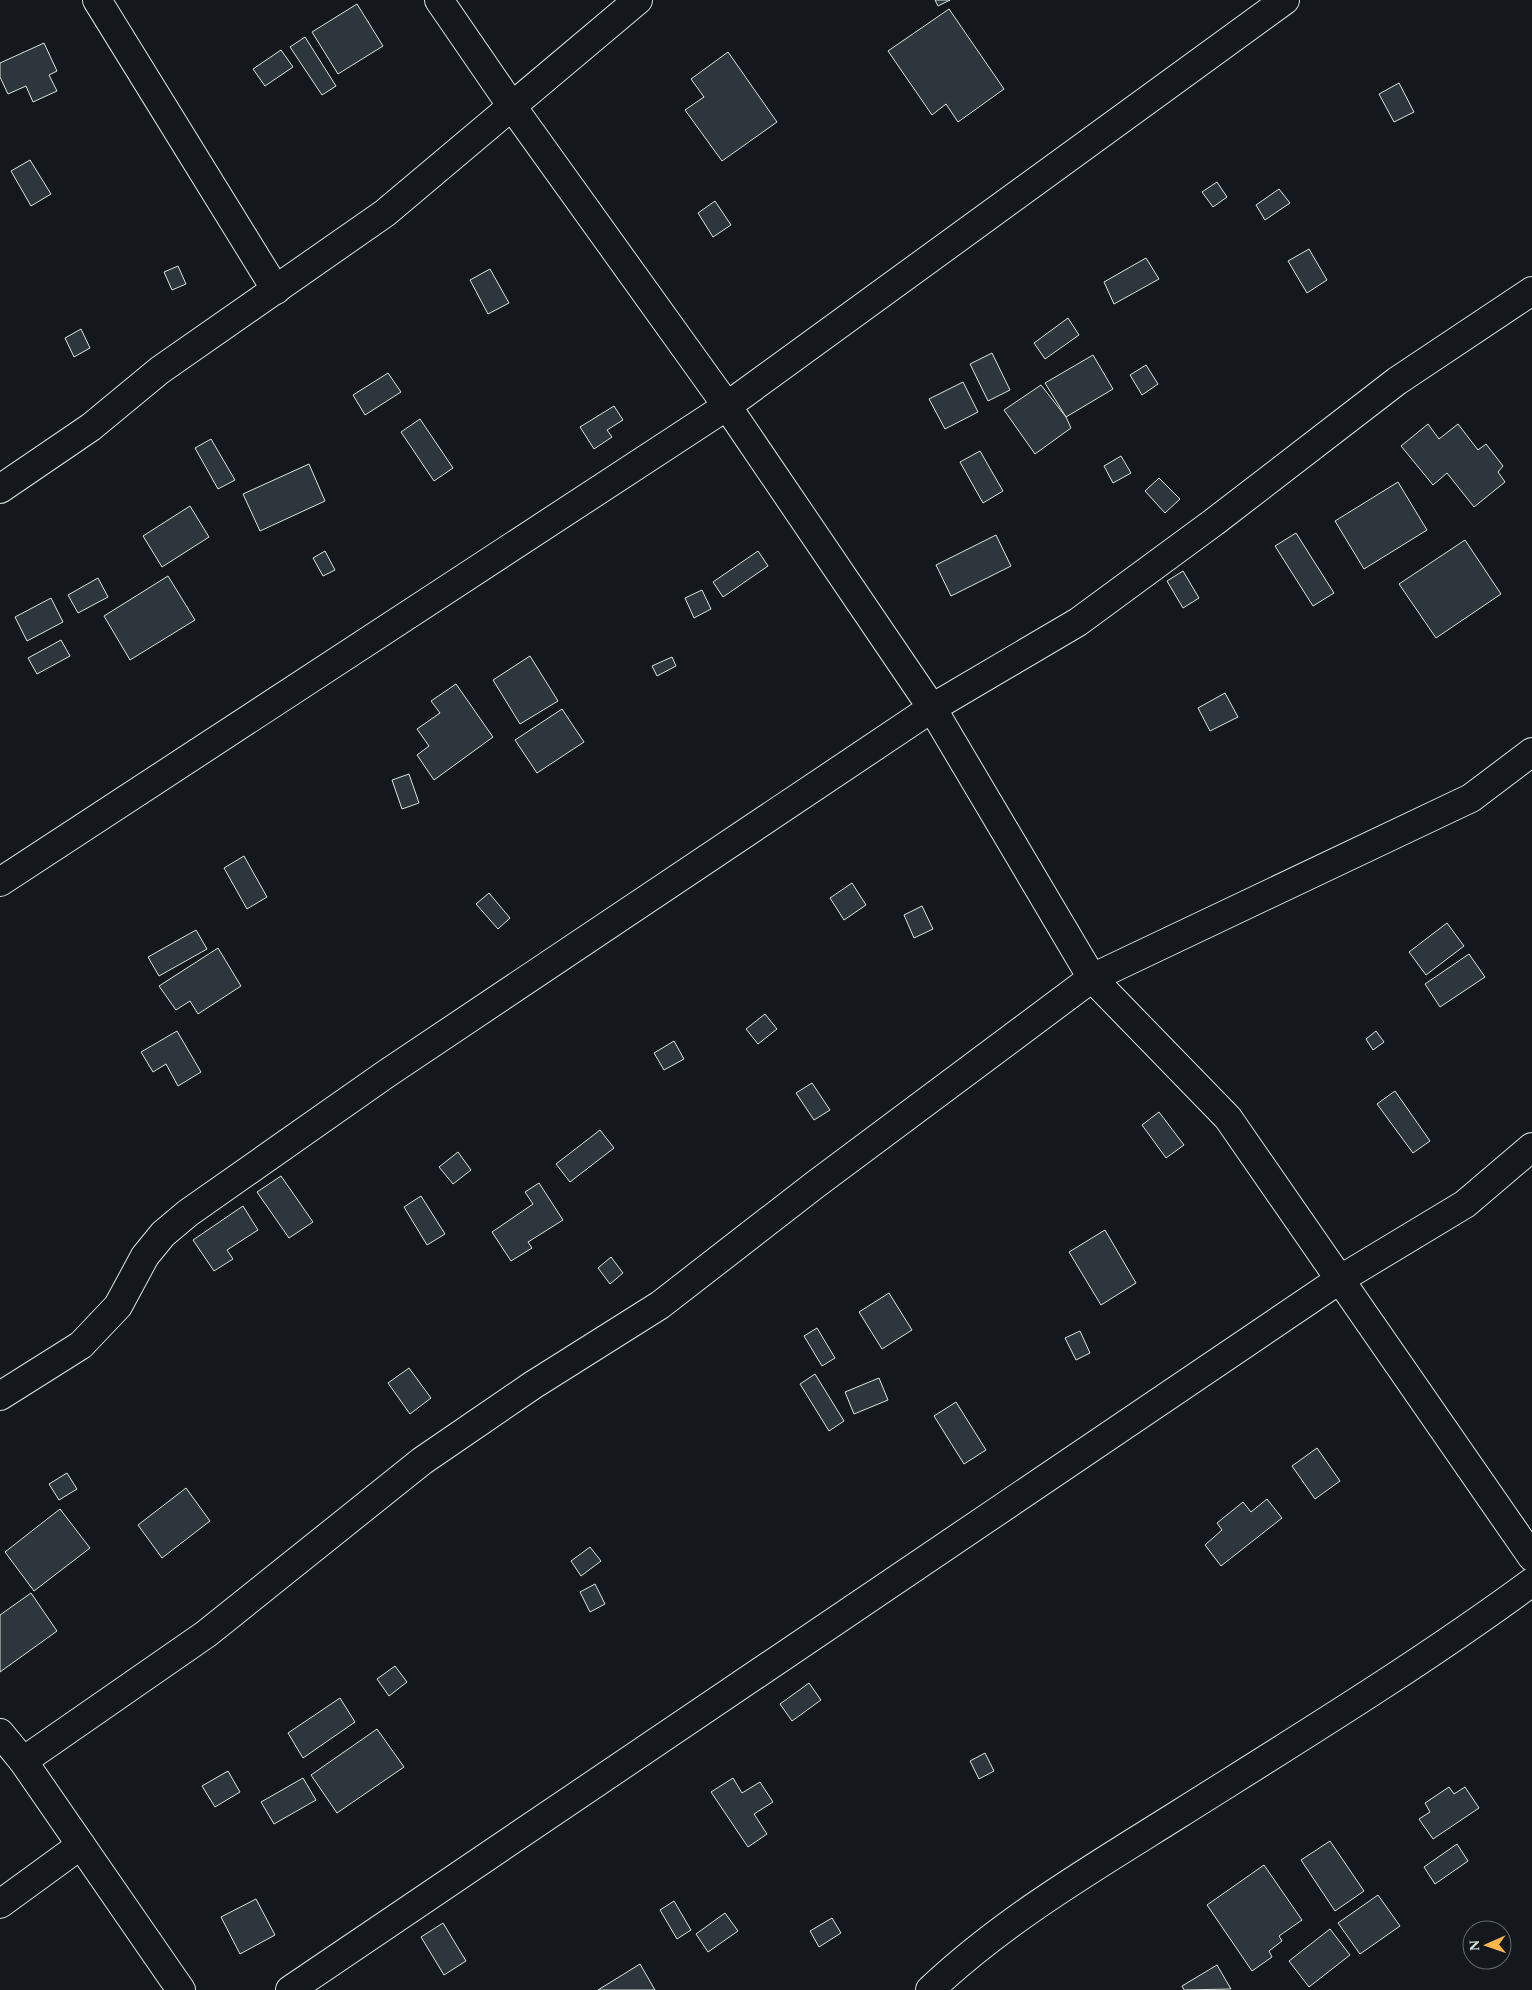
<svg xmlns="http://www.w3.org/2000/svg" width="1532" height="1990" viewBox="0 0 1532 1990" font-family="Spectral,serif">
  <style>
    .building { fill: #2c363c; stroke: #d8e6dc }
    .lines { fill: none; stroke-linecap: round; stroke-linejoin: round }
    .minor-casing { stroke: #d8e6dc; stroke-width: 30 }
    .minor { stroke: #14181c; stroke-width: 28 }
  </style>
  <rect width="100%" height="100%" fill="#14181c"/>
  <g class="building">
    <path d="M 935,0 L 950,0 L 938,6 Z"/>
    <path d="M 357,4 L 383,46 L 338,74 L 312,32 Z"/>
    <path d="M 949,9 L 1004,89 L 958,122 L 946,104 L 932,115 L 888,51 Z"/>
    <path d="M 305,37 L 336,86 L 322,95 L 290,47 Z"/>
    <path d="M 44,43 L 57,71 L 49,75 L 57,91 L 33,102 L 26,86 L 8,94 L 0,77 L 0,63 Z"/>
    <path d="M 281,50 L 293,67 L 265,86 L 253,69 Z"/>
    <path d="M 728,52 L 777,122 L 722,161 L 685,110 L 704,97 L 691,79 Z"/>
    <path d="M 1399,83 L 1414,112 L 1394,122 L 1379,94 Z"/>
    <path d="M 30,160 L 51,194 L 31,206 L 11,171 Z"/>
    <path d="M 1217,182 L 1227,197 L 1213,207 L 1202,192 Z"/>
    <path d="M 1279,189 L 1290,203 L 1265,220 L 1256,205 Z"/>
    <path d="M 715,201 L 731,225 L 713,237 L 698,213 Z"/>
    <path d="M 1309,249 L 1327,280 L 1307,293 L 1288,261 Z"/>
    <path d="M 1146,258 L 1159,279 L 1114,304 L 1104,282 Z"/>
    <path d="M 178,266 L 186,284 L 172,290 L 164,272 Z"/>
    <path d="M 490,269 L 509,303 L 488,314 L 470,280 Z"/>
    <path d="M 1068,318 L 1079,335 L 1045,359 L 1034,343 Z"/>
    <path d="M 81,329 L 90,348 L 74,357 L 65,338 Z"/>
    <path d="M 992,353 L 1010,390 L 988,401 L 970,364 Z"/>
    <path d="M 1093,355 L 1113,389 L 1066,417 L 1045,383 Z"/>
    <path d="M 1146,365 L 1158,384 L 1142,395 L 1130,375 Z"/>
    <path d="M 388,373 L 401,392 L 365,415 L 353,395 Z"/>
    <path d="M 963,382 L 978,412 L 945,429 L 929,399 Z"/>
    <path d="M 1041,385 L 1066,417 L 1071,428 L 1035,454 L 1004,410 Z"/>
    <path d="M 614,406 L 623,420 L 607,430 L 612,437 L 594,449 L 580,427 Z"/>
    <path d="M 420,419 L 453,468 L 434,481 L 401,432 Z"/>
    <path d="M 1428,424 L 1439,439 L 1458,424 L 1478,450 L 1486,444 L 1503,466 L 1498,472 L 1505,482 L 1474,507 L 1447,473 L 1433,485 L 1401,446 Z"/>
    <path d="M 211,439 L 235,480 L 218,489 L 195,448 Z"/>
    <path d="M 980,451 L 1003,491 L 983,503 L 960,462 Z"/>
    <path d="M 1121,456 L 1131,473 L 1113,483 L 1104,466 Z"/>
    <path d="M 309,464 L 325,501 L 260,531 L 243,494 Z"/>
    <path d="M 1159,478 L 1180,499 L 1165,513 L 1145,491 Z"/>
    <path d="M 1398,482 L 1427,530 L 1364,569 L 1335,521 Z"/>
    <path d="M 190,506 L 209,537 L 162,567 L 143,536 Z"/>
    <path d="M 1296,533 L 1334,593 L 1313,606 L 1275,546 Z"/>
    <path d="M 996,535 L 1011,566 L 951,596 L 936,565 Z"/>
    <path d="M 1465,540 L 1501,594 L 1436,638 L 1399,584 Z"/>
    <path d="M 325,551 L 335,570 L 323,576 L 313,558 Z"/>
    <path d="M 758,551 L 768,566 L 723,597 L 713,582 Z"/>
    <path d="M 1183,571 L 1199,598 L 1183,608 L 1167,581 Z"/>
    <path d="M 168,576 L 195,620 L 130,660 L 104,616 Z"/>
    <path d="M 98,578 L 108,597 L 78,613 L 68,595 Z"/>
    <path d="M 702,590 L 711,609 L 694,618 L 685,598 Z"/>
    <path d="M 51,598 L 63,622 L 27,641 L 15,617 Z"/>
    <path d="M 61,640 L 70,656 L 37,674 L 28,658 Z"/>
    <path d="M 530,656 L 558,701 L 520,724 L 493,680 Z"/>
    <path d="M 672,657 L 676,666 L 657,676 L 652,666 Z"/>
    <path d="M 456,684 L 493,737 L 434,780 L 417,755 L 429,746 L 417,729 L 440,713 L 431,701 Z"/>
    <path d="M 1225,693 L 1238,717 L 1210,731 L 1198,708 Z"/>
    <path d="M 562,709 L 584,742 L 537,773 L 515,740 Z"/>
    <path d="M 409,774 L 419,803 L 402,809 L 392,780 Z"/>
    <path d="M 244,856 L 267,897 L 247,909 L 224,868 Z"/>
    <path d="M 852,883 L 866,905 L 844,920 L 830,898 Z"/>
    <path d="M 489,893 L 510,918 L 498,929 L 476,904 Z"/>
    <path d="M 922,906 L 933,929 L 914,938 L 904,915 Z"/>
    <path d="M 1447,923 L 1464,946 L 1426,975 L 1409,952 Z"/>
    <path d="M 196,930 L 207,949 L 159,976 L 148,957 Z"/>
    <path d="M 218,948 L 241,986 L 198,1014 L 190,1001 L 176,1010 L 159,986 Z"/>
    <path d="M 1469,954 L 1485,977 L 1440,1007 L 1425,984 Z"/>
    <path d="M 765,1014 L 777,1029 L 758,1044 L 746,1029 Z"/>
    <path d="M 177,1031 L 201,1072 L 178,1086 L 166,1064 L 153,1072 L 141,1052 Z"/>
    <path d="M 1376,1031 L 1384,1042 L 1373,1050 L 1366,1039 Z"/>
    <path d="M 674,1041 L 684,1059 L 664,1070 L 654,1053 Z"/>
    <path d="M 812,1083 L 830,1110 L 814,1120 L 796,1093 Z"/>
    <path d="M 1395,1091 L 1430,1141 L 1413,1153 L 1377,1104 Z"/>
    <path d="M 1159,1112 L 1184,1145 L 1166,1158 L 1142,1125 Z"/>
    <path d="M 600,1130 L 614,1148 L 570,1182 L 556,1164 Z"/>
    <path d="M 458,1152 L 471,1170 L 453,1184 L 439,1167 Z"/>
    <path d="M 281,1176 L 313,1222 L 289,1238 L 257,1192 Z"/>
    <path d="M 539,1183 L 563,1220 L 528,1242 L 532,1248 L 511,1261 L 492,1232 L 533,1204 L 525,1192 Z"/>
    <path d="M 421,1196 L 445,1234 L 427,1245 L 404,1207 Z"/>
    <path d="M 243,1206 L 258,1230 L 227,1250 L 233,1259 L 214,1271 L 193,1240 Z"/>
    <path d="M 1105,1230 L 1136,1283 L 1101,1305 L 1069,1252 Z"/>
    <path d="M 611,1257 L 623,1273 L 610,1284 L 598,1268 Z"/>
    <path d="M 889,1293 L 912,1330 L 882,1349 L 859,1312 Z"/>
    <path d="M 817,1328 L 835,1358 L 822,1366 L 804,1336 Z"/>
    <path d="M 1080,1331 L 1090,1353 L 1076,1360 L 1065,1338 Z"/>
    <path d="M 409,1368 L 431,1398 L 410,1414 L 388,1383 Z"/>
    <path d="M 815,1374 L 844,1421 L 829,1431 L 800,1384 Z"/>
    <path d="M 879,1378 L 888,1400 L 854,1414 L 845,1392 Z"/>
    <path d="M 956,1402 L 986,1450 L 964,1464 L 934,1416 Z"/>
    <path d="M 1317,1448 L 1340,1481 L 1315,1499 L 1292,1466 Z"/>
    <path d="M 67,1473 L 77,1489 L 59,1500 L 49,1484 Z"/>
    <path d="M 186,1488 L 210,1521 L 162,1558 L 138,1525 Z"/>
    <path d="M 1267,1499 L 1282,1518 L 1221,1566 L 1205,1545 L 1222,1530 L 1217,1523 L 1243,1502 L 1251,1512 Z"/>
    <path d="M 60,1509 L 90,1548 L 34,1591 L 5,1552 Z"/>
    <path d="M 590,1547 L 601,1561 L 581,1576 L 571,1561 Z"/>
    <path d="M 595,1584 L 605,1604 L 590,1612 L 580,1592 Z"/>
    <path d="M 31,1593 L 57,1631 L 0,1672 L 0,1615 Z"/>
    <path d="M 395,1666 L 407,1682 L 389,1696 L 377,1679 Z"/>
    <path d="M 809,1683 L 821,1700 L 792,1721 L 780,1704 Z"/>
    <path d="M 340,1698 L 355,1722 L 303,1758 L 288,1733 Z"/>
    <path d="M 377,1729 L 404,1767 L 337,1813 L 311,1775 Z"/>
    <path d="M 985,1753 L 994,1771 L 979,1779 L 970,1761 Z"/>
    <path d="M 228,1771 L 240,1792 L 215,1807 L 202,1786 Z"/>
    <path d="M 303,1778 L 316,1800 L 274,1824 L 261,1802 Z"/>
    <path d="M 733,1778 L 742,1793 L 760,1782 L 773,1802 L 754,1814 L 767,1834 L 748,1847 L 711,1792 Z"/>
    <path d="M 1449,1787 L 1454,1794 L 1465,1787 L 1479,1808 L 1433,1839 L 1419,1819 L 1430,1812 L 1425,1803 Z"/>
    <path d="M 1330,1841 L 1364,1891 L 1335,1911 L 1301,1860 Z"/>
    <path d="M 1457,1844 L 1468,1861 L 1435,1884 L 1424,1867 Z"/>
    <path d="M 1264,1865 L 1302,1920 L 1279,1936 L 1282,1941 L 1269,1951 L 1272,1957 L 1252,1971 L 1207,1905 Z"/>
    <path d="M 1378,1895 L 1400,1926 L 1360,1954 L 1338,1923 Z"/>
    <path d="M 256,1899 L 275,1935 L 240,1954 L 221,1917 Z"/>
    <path d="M 674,1901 L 691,1930 L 677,1939 L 660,1910 Z"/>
    <path d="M 725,1913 L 738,1931 L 708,1952 L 696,1934 Z"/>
    <path d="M 832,1918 L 841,1933 L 819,1947 L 810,1931 Z"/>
    <path d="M 443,1923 L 466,1961 L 444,1975 L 421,1937 Z"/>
    <path d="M 1330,1929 L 1350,1955 L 1309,1987 L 1289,1961 Z"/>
    <path d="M 640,1964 L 655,1990 L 598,1990 Z"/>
    <path d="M 1217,1965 L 1231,1989 L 1184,1990 L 1182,1986 Z"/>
  </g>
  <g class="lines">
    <g class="minor-casing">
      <g id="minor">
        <path d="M 97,0 L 276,290"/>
        <path d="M 439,0 L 511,105 L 727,406 L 932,708 L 1092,978 L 1228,1118 L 1532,1557"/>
        <path d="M 0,489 L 91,427 L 160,370 L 385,213 L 638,0"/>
        <path d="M 0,882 L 727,406 L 1285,0"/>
        <path d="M 0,1396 L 81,1345 L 118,1306 L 145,1256 L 163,1234 L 188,1213 L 386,1074 L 932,708 L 1078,622 L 1214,522 L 1397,381 L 1532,291"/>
        <path d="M 0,1733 L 23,1761 L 181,1990"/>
        <path d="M 23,1761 L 206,1634 L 422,1461 L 533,1385 L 660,1305 L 816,1184 L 1092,978 L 1471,798 L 1532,752"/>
        <path d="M 0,1904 L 81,1845"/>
        <path d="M 290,1990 L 1339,1280 L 1465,1204 L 1532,1147"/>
        <path d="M 930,1990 C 1004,1920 1093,1868 1179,1814 C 1298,1739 1419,1665 1532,1582"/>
      </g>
    </g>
    <use href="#minor" class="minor"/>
  </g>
  <g transform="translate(1487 1945) rotate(268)"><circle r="24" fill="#14181c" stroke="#626a69"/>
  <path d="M0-4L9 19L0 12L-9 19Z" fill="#ffb74d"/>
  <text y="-8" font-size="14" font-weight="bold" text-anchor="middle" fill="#d8e6dc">N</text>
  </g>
</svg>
